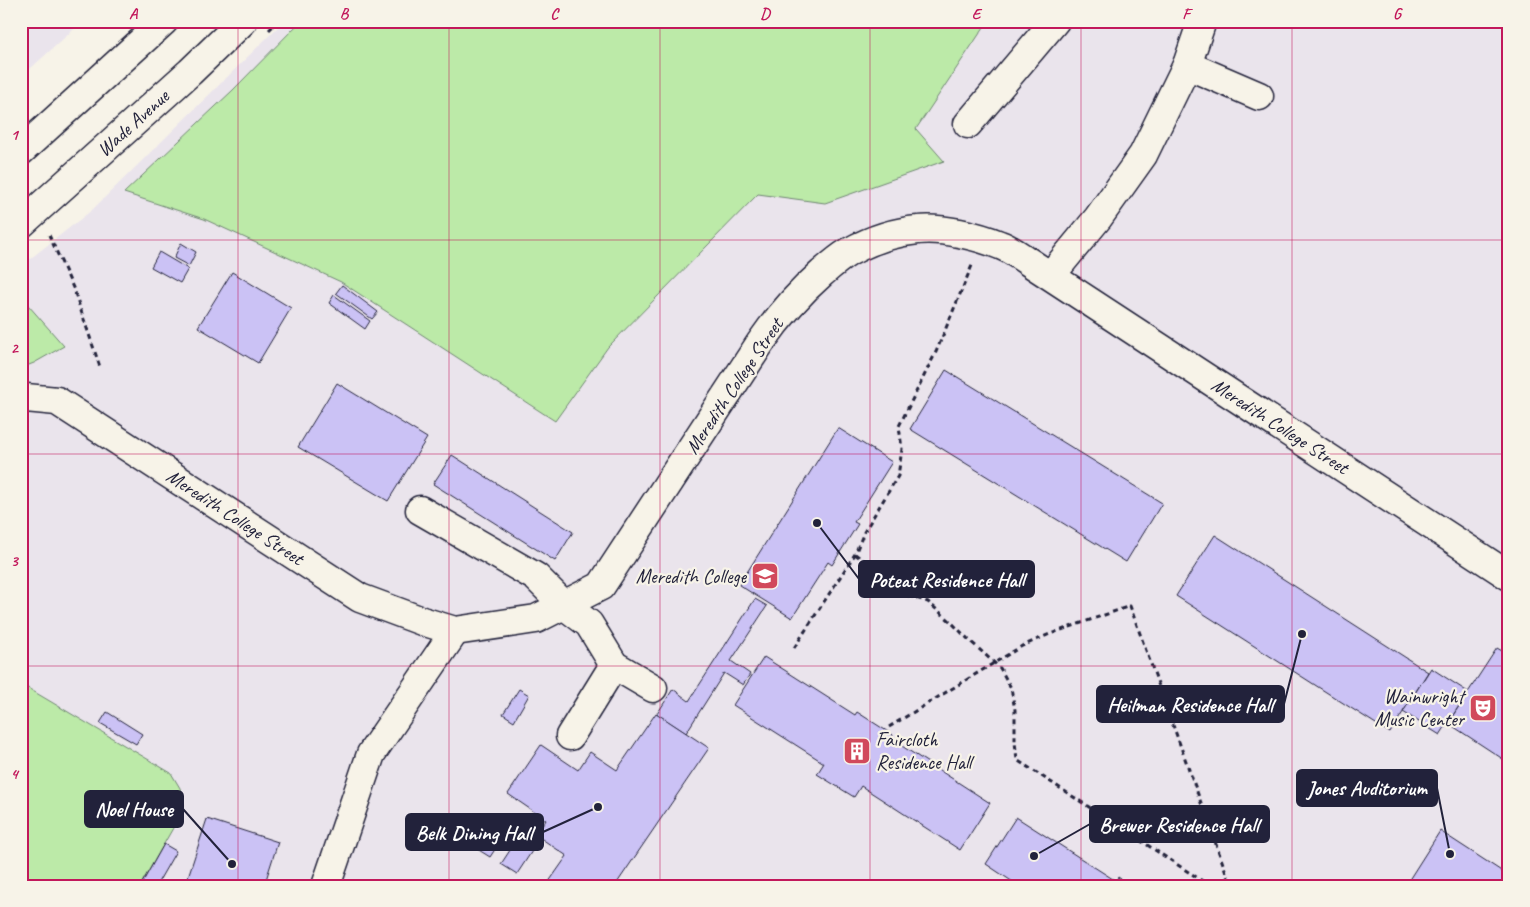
<svg xmlns="http://www.w3.org/2000/svg" width="1530" height="907" viewBox="0 0 1530 907" font-family="Caveat,sans-serif">
  <style>
    .built { fill: #eae4ec }
    .green { fill: #bceaa8; stroke: #6f8672 }
    .building { fill: #cbc2f5; stroke: #22223b }
    .lines { fill: none; stroke-linecap: round; stroke-linejoin: round }
    .minor-casing { stroke: #22223b; stroke-width: 31 }
    .major-casing { stroke: #22223b; stroke-width: 31 }
    .path { stroke: #22223b; stroke-width: 3; stroke-dasharray: 5 4; stroke-linecap: butt }
    .minor { stroke: #f7f3e8; stroke-width: 28 }
    .major { stroke: #f7f3e8; stroke-width: 28 }
    .grid { fill: none; stroke: #c2185b; stroke-width: 1; stroke-opacity: 0.55 }
    .labels { text-anchor: middle; dominant-baseline: central; stroke-width: 4.5; stroke-linejoin: round; paint-order: stroke }
    .street-label { font-size: 20px; fill: #22223b; stroke: #f7f3e8 }
    .poi-label { font-size: 20px; fill: #22223b; stroke: #f7f3e8; text-anchor: end }
    .leader { fill: none; stroke: #22223b; stroke-width: 2 }
    .callout-dot { fill: #22223b; stroke: #f7f3e8; stroke-width: 2 }
    .callout { fill: #22223b; stroke: #22223b; stroke-width: 2 }
    .callout-label { font-size: 21px; text-anchor: middle; font-weight: bold; fill: #fff }
    .neatline { fill: none; stroke: #c2185b; stroke-width: 2 }
    .grid-label { font-size: 16px; text-anchor: middle; font-weight: bold; fill: #c2185b }
  </style>
  <rect width="100%" height="100%" fill="#f7f3e8"/>
  <filter id="ink" filterUnits="userSpaceOnUse"><feTurbulence type="fractalNoise" baseFrequency=".02" numOctaves="2"/><feDisplacementMap in="SourceGraphic" scale="10" xChannelSelector="R" yChannelSelector="G"/><feConvolveMatrix kernelMatrix="1 2 1 2 8 2 1 2 1" color-interpolation-filters="sRGB"/></filter>
  <g filter="url(#ink)">
    <g class="built">
      <path d="M 21,21 L 83,21 L 21,77 Z"/>
      <path d="M 284,21 L 1509,21 L 1509,886 L 21,886 L 21,266 L 92,210 Z"/>
    </g>
    <g class="green">
      <path d="M 301,21 L 988,21 L 916,129 L 944,161 L 825,203 L 758,194 L 608,347 L 555,421 L 341,282 L 204,219 L 124,193 L 233,90 Z"/>
      <path d="M 21,297 L 64,346 L 34,363 L 21,368 Z"/>
      <path d="M 21,684 L 171,773 L 180,788 L 184,805 L 173,828 L 140,886 L 21,886 Z"/>
    </g>
    <g class="building">
      <path d="M 181,243 L 196,252 L 189,266 L 174,258 Z"/>
      <path d="M 159,252 L 188,269 L 180,283 L 151,267 Z"/>
      <path d="M 232,272 L 291,308 L 258,363 L 198,327 Z"/>
      <path d="M 342,285 L 378,312 L 372,319 L 336,293 Z"/>
      <path d="M 334,295 L 370,321 L 365,329 L 329,303 Z"/>
      <path d="M 946,370 L 1162,503 L 1126,562 L 910,429 Z"/>
      <path d="M 337,383 L 427,438 L 388,501 L 298,447 Z"/>
      <path d="M 838,428 L 892,462 L 854,522 L 858,524 L 832,565 L 828,562 L 792,618 L 739,585 Z"/>
      <path d="M 452,455 L 573,532 L 555,561 L 433,484 Z"/>
      <path d="M 1215,535 L 1428,672 L 1390,733 L 1176,596 Z"/>
      <path d="M 755,599 L 767,606 L 731,661 L 750,674 L 743,685 L 724,673 L 686,733 L 657,714 L 673,689 L 689,701 Z"/>
      <path d="M 1497,648 L 1509,655 L 1509,763 L 1448,723 Z"/>
      <path d="M 764,657 L 855,715 L 857,712 L 893,735 L 891,739 L 990,803 L 960,850 L 861,786 L 854,797 L 817,774 L 824,763 L 733,705 Z"/>
      <path d="M 1431,668 L 1468,692 L 1440,735 L 1403,712 Z"/>
      <path d="M 519,689 L 529,695 L 514,721 L 503,714 Z"/>
      <path d="M 107,712 L 142,734 L 136,744 L 100,723 Z"/>
      <path d="M 656,713 L 709,748 L 615,886 L 546,886 L 567,856 L 536,835 L 546,820 L 508,794 L 541,745 L 578,770 L 590,752 L 617,770 Z"/>
      <path d="M 1016,817 L 1116,881 L 1118,877 L 1131,886 L 1019,886 L 986,864 Z"/>
      <path d="M 207,819 L 278,842 L 264,886 L 185,886 Z"/>
      <path d="M 491,821 L 507,831 L 490,857 L 474,847 Z"/>
      <path d="M 1440,831 L 1509,876 L 1509,886 L 1405,886 Z"/>
      <path d="M 518,838 L 534,848 L 517,874 L 501,864 Z"/>
      <path d="M 164,844 L 176,851 L 156,886 L 142,886 L 141,885 Z"/>
    </g>
    <g class="lines">
      <g class="minor-casing">
        <g id="minor">
          <path d="M 1187,65 L 1259,96"/>
          <path d="M 968,124 L 1055,21"/>
          <path d="M 1051,275 L 1098,218 L 1143,155 L 1187,65 L 1202,21"/>
          <path d="M 21,400 L 26,398 L 57,401 L 360,598 L 422,621 L 455,631 L 536,619 L 601,586 L 761,342 C 779,316 798,294 822,273 C 830,266 839,258 849,252 C 869,241 894,232 918,230 C 941,227 978,236 1000,245 C 1009,248 1018,255 1026,260 L 1509,576"/>
          <path d="M 420,510 L 536,577 L 564,605 L 589,624 L 614,665 L 653,688"/>
          <path d="M 570,736 L 614,665"/>
          <path d="M 326,886 L 371,754 L 455,631"/>
        </g>
      </g>
      <g class="major-casing">
        <g id="major">
          <path d="M 21,151 L 164,21"/>
          <path d="M 21,224 L 190,72 L 243,21"/>
        </g>
      </g>
      <g class="path">
        <path d="M 269,30 L 278,21"/>
        <path d="M 49,235 L 74,290 L 100,367"/>
        <path d="M 855,554 L 867,563 L 880,585 L 889,593 L 910,596 L 928,602 L 949,620 L 969,640 L 1000,668 L 1011,688 L 1015,710 L 1015,742 L 1017,760 L 1210,886"/>
        <path d="M 794,648 L 855,554 L 864,532 L 898,476 L 902,449 L 899,426 L 936,352 L 973,263"/>
        <path d="M 889,727 L 1022,646 L 1050,634 L 1130,606 L 1231,886"/>
      </g>
      <use href="#minor" class="minor"/>
      <use href="#major" class="major"/>
    </g>
  </g>
  <path class="grid" d="M 238,21 L 238,886M 449,21 L 449,886M 660,21 L 660,886M 870,21 L 870,886M 1081,21 L 1081,886M 1292,21 L 1292,886M 21,240 L 1509,240M 21,454 L 1509,454M 21,666 L 1509,666"/>
  <defs>
    <g id="university-square" transform="scale(1.4375)"><rect x="-9" y="-9" width="18" height="18" rx="4" fill="#d1495b" stroke="#f7f3e8"/><path d="M0-5L7-2L0 1L-7-2ZM-4 1L0 2.5L4 1V4Q0 6-4 4Z" fill="#fff"/></g>
    <g id="theatre-square" transform="scale(1.4375)"><rect x="-9" y="-9" width="18" height="18" rx="4" fill="#d1495b" stroke="#f7f3e8"/><path d="M-5-5.5Q0-4 5-5.5V0Q5 5 0 6Q-5 5-5 0ZM-3.3-2.5H-1v1.5H-3.3ZM1-2.5H3.3v1.5H1ZM-2.8 1Q0 5.5 2.8 1Z" fill="#fff"/></g>
    <g id="building-square" transform="scale(1.4375)"><rect x="-9" y="-9" width="18" height="18" rx="4" fill="#d1495b" stroke="#f7f3e8"/><path d="M-4-6H4V6H1V3H-1V6H-4ZM-2.5-4.3h1.7v1.8h-1.7ZM.8-4.3h1.7v1.8H.8ZM-2.5-1h1.7V.8h-1.7ZM.8-1h1.7V.8H.8Z" fill="#fff"/></g>
  </defs>
  <g fill-rule="evenodd">
    <use href="#university-square" x="765" y="576"/>
    <use href="#theatre-square" x="1483" y="708"/>
    <use href="#building-square" x="857" y="751"/>
  </g>
  <g class="labels">
    <g class="street-label">
      <text transform="translate(133 123) rotate(-42)">Wade Avenue</text>
      <text transform="translate(734 386) rotate(-56)">Meredith College Street</text>
      <text transform="translate(1280 426) rotate(33)">Meredith College Street</text>
      <text transform="translate(235 517) rotate(33)">Meredith College Street</text>
    </g>
    <g class="poi-label">
      <text x="746" y="576">Meredith College</text>
      <text x="1464" y="696">Wainwright<tspan x="1464" dy="23">Music Center</tspan></text>
      <text x="876" y="739" text-anchor="start">Faircloth<tspan x="876" dy="23">Residence Hall</tspan></text>
    </g>
  </g>
  <path class="leader" d="M817 523L859 579M1302 634L1284 704M1450 854L1437 788M232 864L183 809M1034 856L1090 824M598 807L543 832"/>
  <g class="callout-dot">
    <circle cx="817" cy="523" r="5"/>
    <circle cx="1302" cy="634" r="5"/>
    <circle cx="1450" cy="854" r="5"/>
    <circle cx="232" cy="864" r="5"/>
    <circle cx="1034" cy="856" r="5"/>
    <circle cx="598" cy="807" r="5"/>
  </g>
  <g class="callout">
    <rect x="859" y="561" width="175" height="36" rx="5"/>
    <rect x="1097" y="686" width="187" height="36" rx="5"/>
    <rect x="1297" y="770" width="140" height="36" rx="5"/>
    <rect x="85" y="791" width="98" height="36" rx="5"/>
    <rect x="1090" y="806" width="179" height="36" rx="5"/>
    <rect x="406" y="814" width="137" height="36" rx="5"/>
  </g>
  <g class="callout-label">
    <text x="947" y="587">Poteat Residence Hall</text>
    <text x="1190" y="712">Heilman Residence Hall</text>
    <text x="1367" y="795">Jones Auditorium</text>
    <text x="134" y="816">Noel House</text>
    <text x="1179" y="832">Brewer Residence Hall</text>
    <text x="474" y="840">Belk Dining Hall</text>
  </g>
  <rect width="1530" height="907" fill="none" stroke="#f7f3e8" stroke-width="55"/>
  <rect x="28" y="28" width="1474" height="852" class="neatline"/>
  <g class="grid-label">
    <text x="133" y="19">A</text>
    <text x="344" y="19">B</text>
    <text x="554" y="19">C</text>
    <text x="765" y="19">D</text>
    <text x="976" y="19">E</text>
    <text x="1186" y="19">F</text>
    <text x="1397" y="19">G</text>
    <text x="14" y="140">1</text>
    <text x="14" y="353">2</text>
    <text x="14" y="566">3</text>
    <text x="14" y="779">4</text>
  </g>
</svg>
